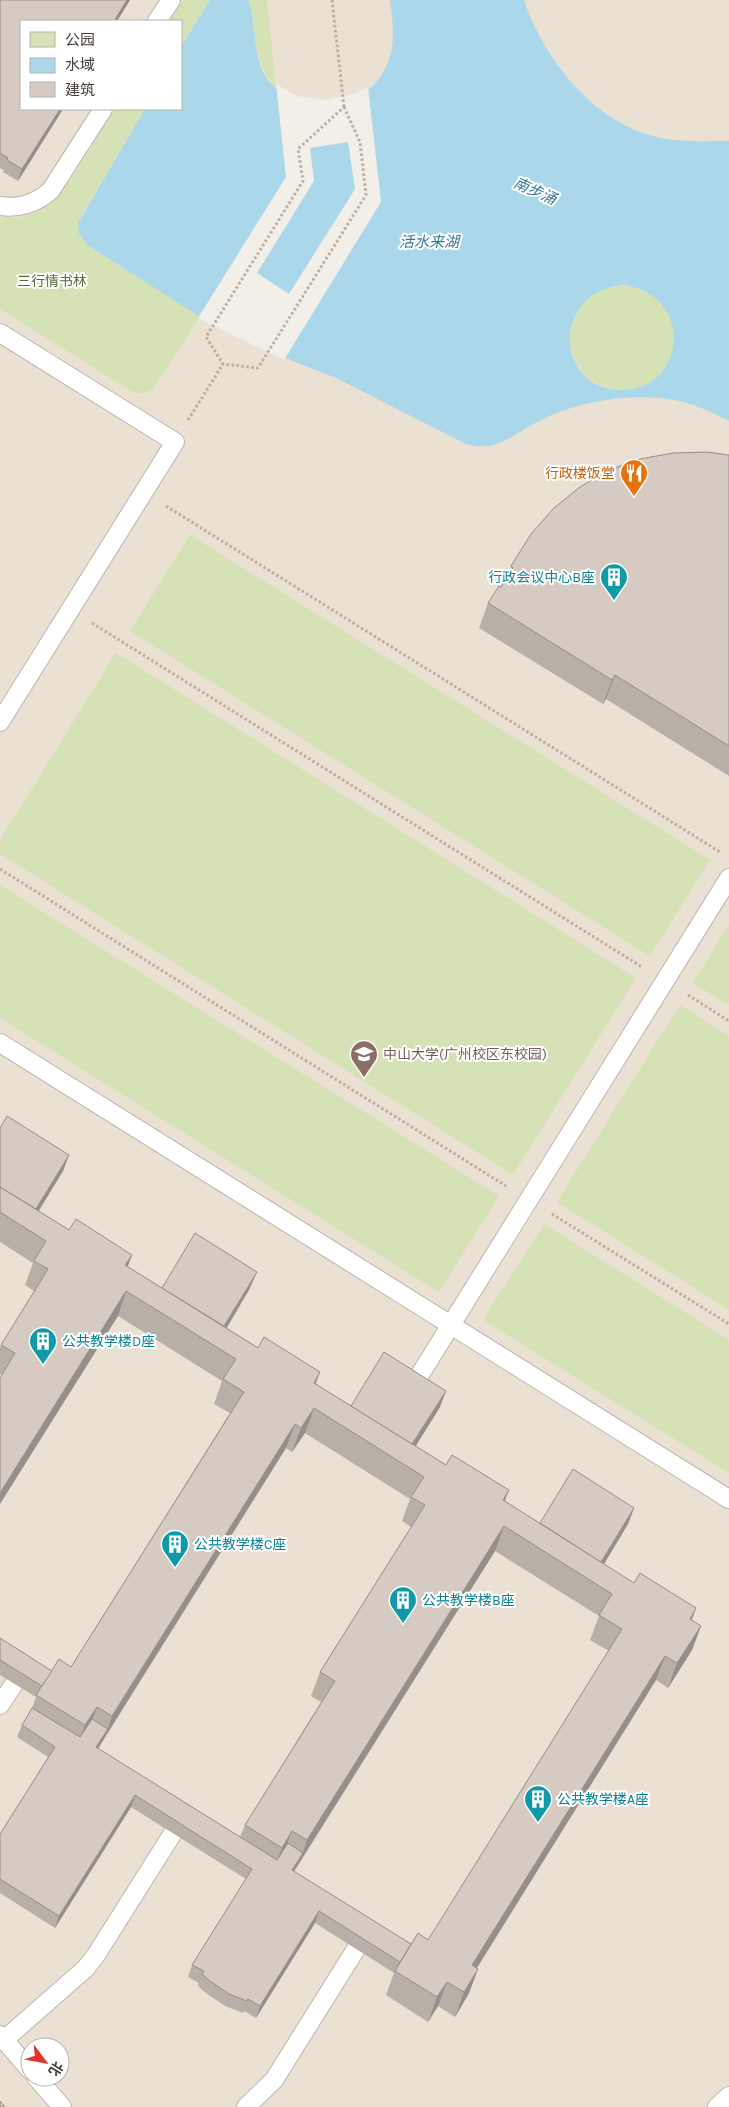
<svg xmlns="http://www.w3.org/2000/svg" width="729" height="2107" viewBox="0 0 729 2107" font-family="Karla,'Noto Sans SC',sans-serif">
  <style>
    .education { fill: #eae1d3; fill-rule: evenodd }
    .green { fill: #d4e2b5 }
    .water { fill: #aad7e9; fill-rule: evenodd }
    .pier { fill: #f2eee8; fill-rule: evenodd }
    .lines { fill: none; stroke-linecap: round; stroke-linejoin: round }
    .lane-casing { stroke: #bdb4ab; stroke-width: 20 }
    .path { stroke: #bdae9e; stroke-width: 3; stroke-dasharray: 2.5 2.5; stroke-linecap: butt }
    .lane { stroke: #fff; stroke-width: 18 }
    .wall { fill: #b8afa7; fill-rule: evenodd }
    .shaded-wall { fill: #968e88 }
    .building { fill: #d6cbc2; stroke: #968e88 }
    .labels { text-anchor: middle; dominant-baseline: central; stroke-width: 4; stroke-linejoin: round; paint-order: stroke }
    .park-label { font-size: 14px; fill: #517131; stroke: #fff }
    .food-label { font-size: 14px; fill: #c56008; stroke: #fff; text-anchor: end }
    .culture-label { font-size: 14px; fill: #0d838f; stroke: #fff; text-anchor: start }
    .education-label { font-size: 14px; fill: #785e54; stroke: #fff; text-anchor: start }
    .water-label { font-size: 15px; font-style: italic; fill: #377a97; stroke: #fff }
  </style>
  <rect width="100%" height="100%" fill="#f2eee8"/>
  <path class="education" d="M 0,0 L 729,0 L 729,2107 L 0,2107 ZM 21,21 L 181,21 L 181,109 L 21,109 ZM 30,2047 L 60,2047 L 60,2077 L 30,2077 Z"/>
  <g class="green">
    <path d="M 183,0 L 210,0 L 181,47 L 181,21 L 169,21 Z"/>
    <path d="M 248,0 L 267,0 L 276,87 C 250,62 260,31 248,0 Z"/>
    <path d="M 115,109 L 145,109 L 82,214 C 78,232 76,237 92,249 L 200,316 L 153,389 L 141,394 L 131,391 L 0,309 L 0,217 C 45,223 64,191 85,158 C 95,141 105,125 115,109 Z"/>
    <circle cx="622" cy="338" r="52"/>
    <path d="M 190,535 L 710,860 L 650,956 L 130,631 Z"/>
    <path d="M 116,653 L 636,978 L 513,1175 L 0,854 L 0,840 Z"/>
    <path d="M 0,885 L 499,1196 L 439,1292 L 0,1018 Z"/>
    <path d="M 729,925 L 729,1005 L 693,983 Z"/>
    <path d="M 680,1005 L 729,1036 L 729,1310 L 557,1202 Z"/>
    <path d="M 544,1224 L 729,1340 L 729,1473 L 483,1320 Z"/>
  </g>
  <path class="water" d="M 210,0 L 248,0 C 258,25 251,58 268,80 C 289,105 345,108 370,88 C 377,83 382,75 386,67 C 396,46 393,23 390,0 L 524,0 C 542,55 589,116 646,134 C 672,143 701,141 729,141 L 729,421 C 713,413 697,405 680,401 C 634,392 580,400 539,421 C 512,434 498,453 466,444 L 336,378 L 278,355 L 202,318 L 87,245 L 78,232 L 79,221 L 145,109 L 181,109 L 181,47 ZM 623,285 C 697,295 685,391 621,390 C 555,389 550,292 623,285 Z"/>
  <path class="pier" d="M 276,84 L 297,96 L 323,100 L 356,93 L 368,87 L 381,202 L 284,360 L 198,318 L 286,177 ZM 348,142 L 355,189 L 289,294 L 257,273 L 314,181 L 310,148 Z"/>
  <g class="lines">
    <g class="lane-casing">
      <g id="lane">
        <path d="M 157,21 L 171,0"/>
        <path d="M 0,206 C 19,209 37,203 51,190 L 103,109"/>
        <path d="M 0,333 L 175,442 L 0,722"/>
        <path d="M 0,1043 L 729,1499"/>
        <path d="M 411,1389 L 729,878"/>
        <path d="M 0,1705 L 14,1684"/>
        <path d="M 0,2035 L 30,2070"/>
        <path d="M 4,2040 L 86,1968 L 96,1955 L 173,1833"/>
        <path d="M 36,2077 L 62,2107"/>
        <path d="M 246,2107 L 274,2080 L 356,1949"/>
        <path d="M 717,2107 L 729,2096"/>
      </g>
    </g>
    <g class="path">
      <path d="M 332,0 L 344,107"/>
      <path d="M 344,107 L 360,142 L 366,195 L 258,368 L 223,364 L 206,337 L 303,181 L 298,149 Z"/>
      <path d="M 188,420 L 223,364"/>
      <path d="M 166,506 L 720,852"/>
      <path d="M 92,623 L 642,967"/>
      <path d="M 0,869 L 506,1186"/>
      <path d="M 688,995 L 729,1021"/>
      <path d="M 552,1214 L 729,1324"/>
    </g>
    <use href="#lane" class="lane"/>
  </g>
  <g class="wall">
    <path d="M 0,0 L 130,0 L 117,21 L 21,109 L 63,109 L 18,181 L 3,172 L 4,170 L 0,168 Z"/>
    <path d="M 729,455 L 729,776 L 606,699 L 603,704 L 479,628 L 488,603 L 501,587 L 506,579 L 511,566 Z"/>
    <path d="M 0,1128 L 69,1155 L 63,1171 L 39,1211 L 162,1288 L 250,1288 L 227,1328 L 351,1406 L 440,1407 L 415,1446 L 540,1523 L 634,1508 L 628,1524 L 604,1564 L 634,1583 L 696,1608 L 692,1620 L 701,1626 L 692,1650 L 668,1688 L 656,1680 L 477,1968 L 478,1969 L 469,1993 L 455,2017 L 438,2006 L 428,2022 L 386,1995 L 394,1973 L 315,1923 L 256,2018 L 244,2011 L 243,2013 L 225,2006 L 206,1993 L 198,1986 L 199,1983 L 188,1977 L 192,1965 L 246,1879 L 131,1807 L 55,1928 L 0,1893 L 0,1834 L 48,1757 L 17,1737 L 22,1725 L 32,1708 L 36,1697 L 0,1675 L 0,1638 L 52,1671 L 71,1667 L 230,1413 L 214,1404 L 222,1381 L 118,1316 L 2,1375 L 0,1374 L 0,1348 L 1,1345 L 34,1291 L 25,1285 L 33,1263 L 0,1242 ZM 305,1433 L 410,1499 L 402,1521 L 411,1527 L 320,1672 L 311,1696 L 321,1702 L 245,1825 L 240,1837 L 98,1749 L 286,1448 L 292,1452 ZM 495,1551 L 599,1616 L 590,1640 L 609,1651 L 428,1940 L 411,1944 L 294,1872 Z"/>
  </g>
  <g class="shaded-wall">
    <path d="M 127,0 L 130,0 L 117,21 L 114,21 Z"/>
    <path d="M 60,109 L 63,109 L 18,181 L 22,169 Z"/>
    <path d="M 615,675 L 606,699 L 603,704 L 612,680 Z"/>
    <path d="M 69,1155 L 63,1171 L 27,1229 L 31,1216 Z"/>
    <path d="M 132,1255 L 123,1279 L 125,1265 Z"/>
    <path d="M 257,1272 L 250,1288 L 215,1347 L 219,1333 Z"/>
    <path d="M 126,1291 L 118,1316 L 0,1504 L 0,1493 Z"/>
    <path d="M 320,1372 L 311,1397 L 314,1383 Z"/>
    <path d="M 446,1391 L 440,1407 L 404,1465 L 408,1451 Z"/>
    <path d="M 314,1408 L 305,1433 L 292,1452 L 301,1428 Z"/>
    <path d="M 295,1424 L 286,1448 L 91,1759 L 96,1747 L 108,1729 L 112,1716 Z"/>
    <path d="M 509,1490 L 500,1514 L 503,1500 Z"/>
    <path d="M 634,1508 L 628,1524 L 593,1582 L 597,1569 Z"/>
    <path d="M 504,1526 L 495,1551 L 287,1882 L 292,1870 L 303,1853 L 307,1840 Z"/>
    <path d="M 696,1608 L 687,1632 L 690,1619 Z"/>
    <path d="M 701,1626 L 692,1650 L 668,1688 L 677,1663 Z"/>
    <path d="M 665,1656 L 656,1680 L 463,1990 L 472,1965 Z"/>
    <path d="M 97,1707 L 88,1731 L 76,1749 L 85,1725 Z"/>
    <path d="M 135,1795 L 131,1807 L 55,1928 L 59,1916 Z"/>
    <path d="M 292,1831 L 283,1855 L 273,1872 L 282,1848 Z"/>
    <path d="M 319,1911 L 315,1923 L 256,2018 L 260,2006 Z"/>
    <path d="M 478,1969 L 469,1993 L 455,2017 L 464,1992 Z"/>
    <path d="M 447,1982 L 438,2006 L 428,2022 L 437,1997 Z"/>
  </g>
  <g class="building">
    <path d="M 1,0 L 127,0 L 114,21 L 21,21 L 21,109 L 60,109 L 22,169 L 7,160 L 8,158 L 0,153 L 0,2 Z"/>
    <path d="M 707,452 L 729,455 L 729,746 L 615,675 L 612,680 L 488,603 L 499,586 L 501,587 L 513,568 L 511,566 L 531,534 L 554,508 L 580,487 L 609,470 L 640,459 L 673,453 Z"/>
    <path d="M 7,1116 L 69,1155 L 36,1209 L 0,1187 L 0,1128 Z"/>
    <path d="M 0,1187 L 69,1230 L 76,1219 L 132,1255 L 125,1265 L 258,1348 L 264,1337 L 320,1372 L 314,1383 L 446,1465 L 452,1455 L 509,1490 L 503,1500 L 634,1583 L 640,1573 L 696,1608 L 690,1619 L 701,1626 L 677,1663 L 665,1656 L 472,1965 L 478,1969 L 464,1992 L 447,1982 L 437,1997 L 395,1971 L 418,1933 L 428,1940 L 622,1629 L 599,1615 L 612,1594 L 504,1526 L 307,1840 L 292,1831 L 282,1848 L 245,1825 L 335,1681 L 320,1672 L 425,1505 L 411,1497 L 424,1477 L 314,1408 L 301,1428 L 295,1424 L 112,1716 L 97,1707 L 85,1725 L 36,1695 L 59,1659 L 71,1667 L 244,1392 L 223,1379 L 236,1359 L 126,1291 L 0,1493 L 0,1378 L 15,1353 L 1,1345 L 48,1269 L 34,1261 L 46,1241 L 0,1212 Z"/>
    <path d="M 195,1233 L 257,1272 L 224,1326 L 162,1288 Z"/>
    <path d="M 384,1352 L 446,1391 L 412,1444 L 351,1406 Z"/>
    <path d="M 573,1469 L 634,1508 L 601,1562 L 540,1523 Z"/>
    <path d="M 0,1638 L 52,1671 L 42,1686 L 0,1660 Z"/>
    <path d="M 32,1708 L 80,1737 L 92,1719 L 108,1729 L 96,1747 L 277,1860 L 288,1843 L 303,1853 L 292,1870 L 411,1944 L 400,1962 L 319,1911 L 260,2006 L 248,1999 L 247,2001 L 229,1994 L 210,1981 L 202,1974 L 204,1971 L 192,1965 L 252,1869 L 135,1795 L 59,1916 L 0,1879 L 0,1834 L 55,1747 L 22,1725 Z"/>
    <path d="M 0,2101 L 5,2107 L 0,2107 Z"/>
  </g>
  <defs>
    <g id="restaurant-pin" transform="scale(1.4375)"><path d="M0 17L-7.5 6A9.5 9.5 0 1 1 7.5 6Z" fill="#e8710a" stroke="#fff"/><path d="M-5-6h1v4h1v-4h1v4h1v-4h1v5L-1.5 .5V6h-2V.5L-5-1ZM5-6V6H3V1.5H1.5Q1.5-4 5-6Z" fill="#fff"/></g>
    <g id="building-pin" transform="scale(1.4375)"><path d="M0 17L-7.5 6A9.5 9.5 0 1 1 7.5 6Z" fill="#0f9aa8" stroke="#fff"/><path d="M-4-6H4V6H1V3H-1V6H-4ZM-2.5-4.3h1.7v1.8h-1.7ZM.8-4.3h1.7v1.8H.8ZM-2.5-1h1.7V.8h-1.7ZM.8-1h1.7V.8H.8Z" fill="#fff"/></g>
    <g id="university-pin" transform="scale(1.4375)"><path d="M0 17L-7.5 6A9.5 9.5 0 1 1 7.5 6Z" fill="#8d6e63" stroke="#fff"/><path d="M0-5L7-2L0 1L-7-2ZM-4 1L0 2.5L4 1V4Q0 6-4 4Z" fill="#fff"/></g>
  </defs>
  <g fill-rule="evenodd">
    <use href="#restaurant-pin" x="634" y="473"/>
    <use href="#building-pin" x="614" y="577"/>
    <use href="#university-pin" x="364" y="1054"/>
    <use href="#building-pin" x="43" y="1341"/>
    <use href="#building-pin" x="175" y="1544"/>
    <use href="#building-pin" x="403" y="1600"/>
    <use href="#building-pin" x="538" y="1799"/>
  </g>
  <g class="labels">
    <g class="park-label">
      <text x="52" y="281">三行情书林</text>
    </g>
    <g class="food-label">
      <text x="615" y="473">行政楼饭堂</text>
    </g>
    <g class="culture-label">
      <text x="595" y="577" text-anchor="end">行政会议中心B座</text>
      <text x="62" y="1341">公共教学楼D座</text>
      <text x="194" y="1544">公共教学楼C座</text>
      <text x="422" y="1600">公共教学楼B座</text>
      <text x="557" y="1799">公共教学楼A座</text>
    </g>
    <g class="education-label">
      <text x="383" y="1054">中山大学(广州校区东校园)</text>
    </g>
    <g class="water-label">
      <text transform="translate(535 191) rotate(24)">南步涌</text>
      <text x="429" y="242">活水来湖</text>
    </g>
  </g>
  <rect x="20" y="20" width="162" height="90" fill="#ffffff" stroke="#b5b2af"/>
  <rect x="30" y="32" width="25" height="15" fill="#d4e2b5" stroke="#b5b2af"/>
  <text x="65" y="45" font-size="15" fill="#453e37">公园</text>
  <rect x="30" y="58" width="25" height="15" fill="#aad7e9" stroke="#b5b2af"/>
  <text x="65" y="70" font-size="15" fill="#453e37">水域</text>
  <rect x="30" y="82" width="25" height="15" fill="#d6cbc2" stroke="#b5b2af"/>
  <text x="65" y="95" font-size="15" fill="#453e37">建筑</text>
  <g transform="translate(45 2062) rotate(122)"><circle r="24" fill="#ffffff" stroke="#b5b2af"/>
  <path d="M0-4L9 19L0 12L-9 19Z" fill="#e4322d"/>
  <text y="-8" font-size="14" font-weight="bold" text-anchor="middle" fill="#453e37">北</text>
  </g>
</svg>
